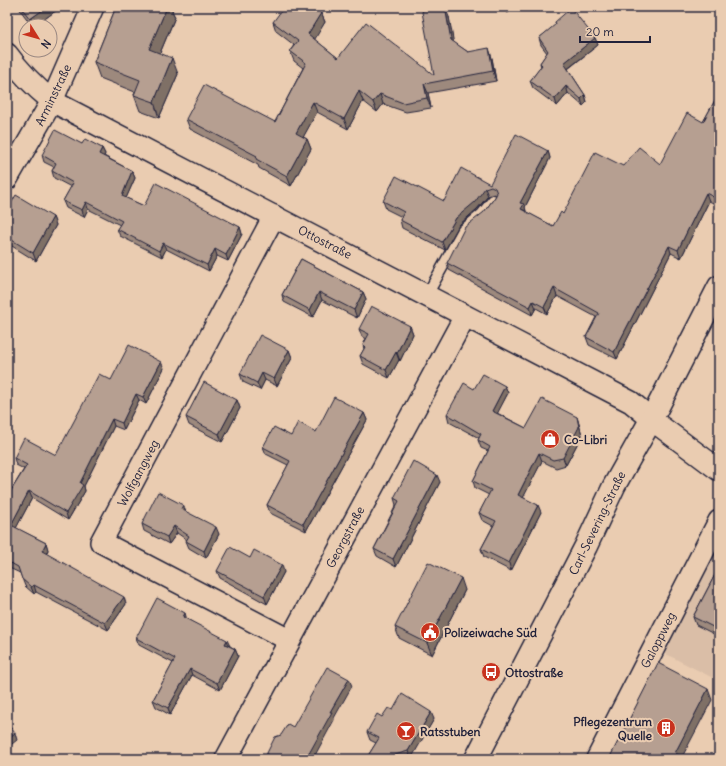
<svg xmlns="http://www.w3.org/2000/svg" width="726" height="766" viewBox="0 0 726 766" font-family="Delius,sans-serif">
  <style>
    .built { fill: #dabea7 }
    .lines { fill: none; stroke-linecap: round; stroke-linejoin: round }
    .lane-casing { stroke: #22223b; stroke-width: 13 }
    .street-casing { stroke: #22223b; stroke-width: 24 }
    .secondary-casing { stroke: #22223b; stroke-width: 25 }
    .lane { stroke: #eaccb1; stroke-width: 10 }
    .street { stroke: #eaccb1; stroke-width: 21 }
    .secondary { stroke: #eaccb1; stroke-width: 22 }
    .wall { fill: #9d897d; stroke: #22223b }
    .shaded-wall { fill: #7f6f66; stroke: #22223b }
    .building { fill: #b69f91; stroke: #22223b }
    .labels { text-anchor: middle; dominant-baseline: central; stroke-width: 4; stroke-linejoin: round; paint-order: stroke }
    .street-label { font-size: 12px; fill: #22223b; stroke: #eaccb1 }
    .poi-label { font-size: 12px; font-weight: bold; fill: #22223b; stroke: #eaccb1; text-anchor: start }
  </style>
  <rect width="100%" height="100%" fill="#eaccb1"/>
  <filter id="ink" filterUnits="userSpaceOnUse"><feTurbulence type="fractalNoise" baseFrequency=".025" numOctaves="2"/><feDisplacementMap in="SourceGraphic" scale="8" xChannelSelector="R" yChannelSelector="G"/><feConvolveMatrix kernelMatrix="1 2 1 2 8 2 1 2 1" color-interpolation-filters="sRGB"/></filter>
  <g filter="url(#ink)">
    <path class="built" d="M 719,546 L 719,681 L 664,653 Z"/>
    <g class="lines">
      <g class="lane-casing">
        <path id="lane" d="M 427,295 L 463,230 L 482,214 L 493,200"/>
      </g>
      <g class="street-casing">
        <g id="street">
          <path d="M 7,54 C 20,72 35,87 52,101 L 631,402 L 660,426 L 719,470"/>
          <path d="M 7,179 L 52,101 L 93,7"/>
          <path d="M 274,216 L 101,542 L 289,640"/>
          <path d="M 226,759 L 465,316"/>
          <path d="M 597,759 L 719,521"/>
        </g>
      </g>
      <g class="secondary-casing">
        <path id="secondary" d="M 476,759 L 586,546 L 614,486 L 652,418 L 719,287"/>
      </g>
      <use href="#lane" class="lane"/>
      <use href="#street" class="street"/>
      <use href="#secondary" class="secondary"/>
    </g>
    <g class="wall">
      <path d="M 18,7 L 61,7 L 35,26 L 32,26 Z"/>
      <path d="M 116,7 L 174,7 L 172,11 L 175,17 L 160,53 L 178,74 L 159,118 L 140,111 L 134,95 L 135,92 L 100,78 L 94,62 Z"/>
      <path d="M 500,7 L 512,7 L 508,13 Z"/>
      <path d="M 710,7 L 719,7 L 719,14 Z"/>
      <path d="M 321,13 L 325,22 L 314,39 L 338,58 L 434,75 L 449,17 L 453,42 L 468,52 L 492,58 L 496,81 L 428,93 L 431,108 L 406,112 L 383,104 L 377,112 L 363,101 L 348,129 L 317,112 L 303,137 L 307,139 L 311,149 L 291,186 L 259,168 L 258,165 L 190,129 L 186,119 L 275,122 L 303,68 L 294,61 L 290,51 L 294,45 L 276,31 L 273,22 Z"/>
      <path d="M 555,22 L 595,38 L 598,45 L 568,69 L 585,95 L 587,102 L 583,106 L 568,93 L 557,106 L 533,88 L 530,81 L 541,67 L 540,63 L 547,53 L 541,45 L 539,38 L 556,25 Z"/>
      <path d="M 719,93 L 719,206 L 709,201 L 681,258 L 671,253 L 617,359 L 589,345 L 586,337 L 596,317 L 557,296 L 547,314 L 536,308 L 532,315 L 449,270 L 447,263 L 484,212 L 495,197 L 496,195 L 494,194 L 488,196 L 477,209 L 459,225 L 445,250 L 402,228 L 400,220 L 402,217 L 386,209 L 383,201 L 444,201 L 490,184 L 548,151 L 550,158 L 525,207 L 526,212 L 553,226 L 563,214 L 623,166 L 660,164 L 703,122 Z"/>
      <path d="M 82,144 L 102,148 L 105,154 L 104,156 L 132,171 L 135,178 L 126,198 L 144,206 L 240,227 L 242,234 L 228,261 L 217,256 L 209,271 L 166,249 L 162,257 L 120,236 L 117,229 L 120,225 L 88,209 L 84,217 L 66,208 L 63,201 L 71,187 L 54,178 L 52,171 L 54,167 L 44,162 L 42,155 Z"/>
      <path d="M 7,210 L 53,217 L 56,225 L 36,261 L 7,243 Z"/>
      <path d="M 301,259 L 363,292 L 366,299 L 357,318 L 322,300 L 313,317 L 284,302 L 282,295 Z"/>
      <path d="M 410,326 L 413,334 L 400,361 L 399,360 L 389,378 L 363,364 L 360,356 L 364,349 L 363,345 L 366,339 L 362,337 L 359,329 Z"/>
      <path d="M 289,350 L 292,358 L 277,386 L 265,380 L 260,390 L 243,382 L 240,374 Z"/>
      <path d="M 164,368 L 146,404 L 139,400 L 124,430 L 114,426 L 84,486 L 85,491 L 68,520 L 32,498 L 16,528 L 46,543 L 48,550 L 46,554 L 126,604 L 108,630 L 36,592 L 34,594 L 25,586 L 20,573 L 7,567 L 7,497 L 24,469 L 16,465 L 14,458 L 56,455 L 111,380 Z"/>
      <path d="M 505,386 L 508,393 L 497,413 L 526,428 L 577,417 L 582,435 L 566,465 L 556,468 L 542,461 L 523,497 L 541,512 L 511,571 L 484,557 L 481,549 L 493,526 L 482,520 L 479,513 L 489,495 L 475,488 L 473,481 L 488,451 L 481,448 L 478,440 L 479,438 L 449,422 L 447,414 Z"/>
      <path d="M 237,400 L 240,408 L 222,442 L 189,425 L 186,417 Z"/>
      <path d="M 364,413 L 367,420 L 306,531 L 270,513 L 267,505 L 288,465 L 266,454 L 263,447 L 291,436 L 316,432 Z"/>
      <path d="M 440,482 L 396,567 L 377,556 L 374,549 L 396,505 L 394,498 Z"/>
      <path d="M 183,505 L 185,511 L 219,534 L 206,558 L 189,548 L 186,541 L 187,540 L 177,533 L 169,544 L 144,531 L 142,524 Z"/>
      <path d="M 250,558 L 284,572 L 267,604 L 220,578 L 217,571 Z"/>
      <path d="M 719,567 L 719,633 L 718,636 L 696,625 L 693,617 Z"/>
      <path d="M 465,590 L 432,655 L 399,638 L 395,627 Z"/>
      <path d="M 187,619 L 230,646 L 235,649 L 238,656 L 220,690 L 192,675 L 170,715 L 156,707 L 153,700 L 173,663 L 139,645 L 136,638 Z"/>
      <path d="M 393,710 L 434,719 L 410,759 L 366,759 L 376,743 L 370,740 L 367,732 L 382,717 Z"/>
    </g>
    <g class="shaded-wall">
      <path d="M 47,7 L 61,7 L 35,26 L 32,26 L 30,19 Z"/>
      <path d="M 167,7 L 174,7 L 172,11 L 175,17 L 155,65 L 149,49 Z"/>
      <path d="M 445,7 L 449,17 L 455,50 L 451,40 Z"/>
      <path d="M 505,7 L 512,7 L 508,13 Z"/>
      <path d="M 321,13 L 325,22 L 312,44 L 308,34 Z"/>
      <path d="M 595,38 L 598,45 L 566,70 L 564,63 Z"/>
      <path d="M 489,48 L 492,58 L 496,81 L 493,71 Z"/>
      <path d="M 172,58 L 178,74 L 159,118 L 154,102 Z"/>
      <path d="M 424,84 L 428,93 L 431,108 L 427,98 Z"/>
      <path d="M 566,86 L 568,93 L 557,106 L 555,99 Z"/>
      <path d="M 359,91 L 363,101 L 348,129 L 344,119 Z"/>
      <path d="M 380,94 L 383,104 L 377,112 L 373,102 Z"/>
      <path d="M 585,95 L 587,102 L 583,106 L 581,99 Z"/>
      <path d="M 313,102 L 317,112 L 300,143 L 296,133 Z"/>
      <path d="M 9,108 L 11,114 L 7,117 L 7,109 Z"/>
      <path d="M 307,139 L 311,149 L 291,186 L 287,176 Z"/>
      <path d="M 102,148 L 105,154 L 102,160 L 99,154 Z"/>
      <path d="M 548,151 L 550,158 L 525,207 L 526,211 L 521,209 L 520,203 Z"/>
      <path d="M 132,171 L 135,178 L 124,203 L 122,196 Z"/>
      <path d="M 485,188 L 488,196 L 477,209 L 459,225 L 445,250 L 442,242 L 456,218 Z"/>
      <path d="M 706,193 L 709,201 L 681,258 L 678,250 Z"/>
      <path d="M 86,202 L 88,209 L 84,217 L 82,210 Z"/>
      <path d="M 53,217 L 56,225 L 36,261 L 33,253 Z"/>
      <path d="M 240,227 L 242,234 L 228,261 L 226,255 Z"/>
      <path d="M 163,243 L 166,249 L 162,257 L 159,251 Z"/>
      <path d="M 669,246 L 671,253 L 617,359 L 614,352 Z"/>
      <path d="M 215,249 L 217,256 L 209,271 L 207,265 Z"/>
      <path d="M 554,288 L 557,296 L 547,314 L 544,307 Z"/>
      <path d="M 319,292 L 322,300 L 313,317 L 310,310 Z"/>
      <path d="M 363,292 L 366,299 L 357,318 L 354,310 Z"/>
      <path d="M 533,301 L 536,308 L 532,315 L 530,307 Z"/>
      <path d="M 410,326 L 413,334 L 400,361 L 397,353 Z"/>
      <path d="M 289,350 L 292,358 L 277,386 L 274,379 Z"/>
      <path d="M 396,352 L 399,360 L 389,378 L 386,370 Z"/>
      <path d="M 161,362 L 164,368 L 146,404 L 143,397 Z"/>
      <path d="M 262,373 L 265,380 L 260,390 L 257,383 Z"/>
      <path d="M 505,386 L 508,393 L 495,418 L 492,411 Z"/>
      <path d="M 136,394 L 139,400 L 124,430 L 122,423 Z"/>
      <path d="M 237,400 L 240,408 L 222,442 L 219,434 Z"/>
      <path d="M 364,413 L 367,420 L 306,531 L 303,524 Z"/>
      <path d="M 577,417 L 582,435 L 566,465 L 563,458 Z"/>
      <path d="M 112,419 L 114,426 L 84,486 L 85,491 L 68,520 L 66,513 L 80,483 Z"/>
      <path d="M 539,453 L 542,461 L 521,502 L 518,495 Z"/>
      <path d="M 437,475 L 440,482 L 396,567 L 393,559 Z"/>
      <path d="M 29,491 L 32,498 L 14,532 L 11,525 Z"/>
      <path d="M 183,505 L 186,512 L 181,509 Z"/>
      <path d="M 538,505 L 541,512 L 511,571 L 509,563 Z"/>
      <path d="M 174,526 L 177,533 L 169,544 L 167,537 Z"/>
      <path d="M 216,527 L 219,534 L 206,558 L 204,551 Z"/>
      <path d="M 46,543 L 48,550 L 44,558 L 42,551 Z"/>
      <path d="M 282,565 L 284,572 L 267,604 L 264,596 Z"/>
      <path d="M 461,578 L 465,590 L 432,655 L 427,643 Z"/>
      <path d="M 34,585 L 36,592 L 34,594 L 31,587 Z"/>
      <path d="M 124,597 L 126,604 L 108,630 L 105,623 Z"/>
      <path d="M 185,613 L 187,620 L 183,617 Z"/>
      <path d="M 719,620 L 719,633 L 718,636 L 715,628 Z"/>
      <path d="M 227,640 L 230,646 L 225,644 Z"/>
      <path d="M 235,649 L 238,656 L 220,690 L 217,683 Z"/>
      <path d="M 190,669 L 192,675 L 170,715 L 168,708 Z"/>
      <path d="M 349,679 L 352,686 L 334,718 L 334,720 L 313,759 L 306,759 L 330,712 Z"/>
      <path d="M 708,689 L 712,700 L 681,759 L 675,753 Z"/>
      <path d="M 431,712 L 434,719 L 411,759 L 408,751 Z"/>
      <path d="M 15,733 L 17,740 L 7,748 L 7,739 Z"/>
    </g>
    <g class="building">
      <path d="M 21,7 L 47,7 L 30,19 Z"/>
      <path d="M 116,7 L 167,7 L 149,49 L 172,58 L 154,102 L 134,95 L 140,80 L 94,62 Z"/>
      <path d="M 284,7 L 314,7 L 321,13 L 308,34 L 338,58 L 366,22 L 434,75 L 422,12 L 425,7 L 445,7 L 451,40 L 468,52 L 489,48 L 493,71 L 424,84 L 427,98 L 403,103 L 380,94 L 373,102 L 359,91 L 344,119 L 313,102 L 296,133 L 307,139 L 287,176 L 256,159 L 257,156 L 186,119 L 204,85 L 275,122 L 306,63 L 290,51 L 298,41 L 273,22 Z"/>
      <path d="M 571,8 L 595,38 L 564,63 L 585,95 L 581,99 L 566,86 L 555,99 L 530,81 L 542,65 L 540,63 L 548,51 L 539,38 L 556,24 L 555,22 Z"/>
      <path d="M 719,93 L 719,158 L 718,159 L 719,159 L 719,200 L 706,193 L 678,250 L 669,246 L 614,352 L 586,337 L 599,313 L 554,288 L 544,307 L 533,301 L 530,307 L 447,263 L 465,227 L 484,212 L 495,197 L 497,193 L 495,188 L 491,186 L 485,188 L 475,202 L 456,218 L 442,242 L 400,220 L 404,212 L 383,201 L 396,176 L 444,201 L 461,168 L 490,184 L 516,134 L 548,151 L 520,203 L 524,204 L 521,209 L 553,226 L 561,212 L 563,214 L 595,152 L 623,166 L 639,147 L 660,164 L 687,113 L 703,122 Z"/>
      <path d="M 55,130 L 82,144 L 85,139 L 102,148 L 99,154 L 132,171 L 122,196 L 144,206 L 156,183 L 240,227 L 226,255 L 215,249 L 207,265 L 163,243 L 159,251 L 117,229 L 122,221 L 86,202 L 82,210 L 63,201 L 73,183 L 52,171 L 56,163 L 42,155 Z"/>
      <path d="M 16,195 L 53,217 L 33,253 L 7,237 L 7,210 Z"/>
      <path d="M 301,259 L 363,292 L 354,310 L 319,292 L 310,310 L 282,295 Z"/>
      <path d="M 371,306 L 410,326 L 397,353 L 396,352 L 386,370 L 360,356 L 365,347 L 363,345 L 369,334 L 359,329 Z"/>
      <path d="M 260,335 L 289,350 L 274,379 L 262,373 L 257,383 L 240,374 Z"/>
      <path d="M 129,345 L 161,362 L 143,397 L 136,394 L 122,423 L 112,419 L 80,483 L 83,485 L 66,513 L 29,491 L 11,525 L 46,543 L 42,551 L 124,597 L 105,623 L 34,585 L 31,587 L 22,579 L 18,567 L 7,561 L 7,497 L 27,465 L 14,458 L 24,438 L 56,455 L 99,374 L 111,380 Z"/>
      <path d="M 483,374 L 505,386 L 492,411 L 526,428 L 542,399 L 577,417 L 579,427 L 563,458 L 553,460 L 539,453 L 518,495 L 538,505 L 509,563 L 481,549 L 496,521 L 479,513 L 491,490 L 473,481 L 490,447 L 478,440 L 481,434 L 447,414 L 464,383 L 474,389 Z"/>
      <path d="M 204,382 L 237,400 L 219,434 L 186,417 Z"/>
      <path d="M 334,397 L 364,413 L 303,524 L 267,505 L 290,461 L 263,447 L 274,427 L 291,436 L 298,422 L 316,432 Z"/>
      <path d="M 413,461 L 437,475 L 393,559 L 374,549 L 399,501 L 394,498 Z"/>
      <path d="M 158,492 L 183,505 L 181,509 L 216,527 L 204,551 L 186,541 L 189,536 L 174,526 L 167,537 L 142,524 Z"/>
      <path d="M 230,547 L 250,558 L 254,550 L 282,565 L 264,596 L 217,571 Z"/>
      <path d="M 428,562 L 461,578 L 427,643 L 395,627 Z"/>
      <path d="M 719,567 L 719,620 L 715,628 L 693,617 Z"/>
      <path d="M 157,598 L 185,613 L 183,617 L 227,640 L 225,644 L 235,649 L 217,683 L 190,669 L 168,708 L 153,700 L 175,659 L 136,638 Z"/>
      <path d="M 658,663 L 708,689 L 675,753 L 687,759 L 609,759 Z"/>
      <path d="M 327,667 L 349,679 L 330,712 L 332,712 L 306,759 L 267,759 L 268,756 L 266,755 L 275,737 L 281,735 L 288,724 L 293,727 Z"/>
      <path d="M 402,694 L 431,712 L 408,751 L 382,759 L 366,759 L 379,738 L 367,732 L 377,714 L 382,717 L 388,708 L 393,710 Z"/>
      <path d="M 7,723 L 15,733 L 7,739 Z"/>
    </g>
  </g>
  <defs>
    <g id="shop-disc" transform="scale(1)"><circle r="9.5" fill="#c8321e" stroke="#eaccb1"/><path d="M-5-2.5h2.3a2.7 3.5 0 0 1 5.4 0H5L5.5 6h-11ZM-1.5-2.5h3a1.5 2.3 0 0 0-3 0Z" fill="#fff"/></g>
    <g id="civic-disc" transform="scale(1)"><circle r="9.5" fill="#c8321e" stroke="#eaccb1"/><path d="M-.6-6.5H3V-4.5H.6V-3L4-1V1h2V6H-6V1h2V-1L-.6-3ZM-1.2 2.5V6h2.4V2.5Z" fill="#fff"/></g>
    <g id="bus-disc" transform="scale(1)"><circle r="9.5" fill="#c8321e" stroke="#eaccb1"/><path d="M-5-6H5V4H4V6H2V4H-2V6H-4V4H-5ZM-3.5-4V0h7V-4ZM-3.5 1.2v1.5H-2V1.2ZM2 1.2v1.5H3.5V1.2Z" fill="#fff"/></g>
    <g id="building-disc" transform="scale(1)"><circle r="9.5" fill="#c8321e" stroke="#eaccb1"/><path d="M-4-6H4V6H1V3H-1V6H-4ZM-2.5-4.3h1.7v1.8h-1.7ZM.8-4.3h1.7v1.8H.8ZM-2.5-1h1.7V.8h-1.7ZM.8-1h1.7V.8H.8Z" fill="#fff"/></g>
    <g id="bar-disc" transform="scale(1)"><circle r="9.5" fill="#c8321e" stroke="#eaccb1"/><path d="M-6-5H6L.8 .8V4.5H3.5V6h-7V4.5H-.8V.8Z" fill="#fff"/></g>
  </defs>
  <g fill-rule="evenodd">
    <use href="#shop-disc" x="550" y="439"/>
    <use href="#civic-disc" x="430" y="632"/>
    <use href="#bus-disc" x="491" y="672"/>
    <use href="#building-disc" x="666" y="728"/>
    <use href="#bar-disc" x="406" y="731"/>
  </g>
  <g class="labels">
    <g class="street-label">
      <text transform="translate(53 95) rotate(-64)">Arminstraße</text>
      <text transform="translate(325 242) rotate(27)">Ottostraße</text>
      <text transform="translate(138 473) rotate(-62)">Wolfgangweg</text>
      <text transform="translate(597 523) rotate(-64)">Carl-Severing-Straße</text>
      <text transform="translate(345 537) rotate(-62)">Georgstraße</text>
      <text transform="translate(658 640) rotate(-63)">Galoppweg</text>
    </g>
    <g class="poi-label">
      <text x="564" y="439">Co-Libri</text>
      <text x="444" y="632">Polizeiwache Süd</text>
      <text x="505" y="672">Ottostraße</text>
      <text x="652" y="721" text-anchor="end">Pflegezentrum<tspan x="652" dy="14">Quelle</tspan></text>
      <text x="420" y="731">Ratsstuben</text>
    </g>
  </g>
  <rect width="726" height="766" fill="none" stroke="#eaccb1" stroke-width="24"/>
  <rect x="12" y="12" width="702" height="742" fill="none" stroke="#22223b" stroke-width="1.5" filter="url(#ink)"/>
  <g transform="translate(38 38) rotate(127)"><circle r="19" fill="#eaccb1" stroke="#9a8882"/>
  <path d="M0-3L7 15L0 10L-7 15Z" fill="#c8321e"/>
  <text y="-6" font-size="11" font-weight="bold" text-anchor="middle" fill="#22223b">N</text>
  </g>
  <path d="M580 36v6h70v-6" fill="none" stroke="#22223b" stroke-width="2"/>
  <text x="586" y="36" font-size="12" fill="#22223b" stroke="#eaccb1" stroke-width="3" paint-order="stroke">20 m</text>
</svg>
